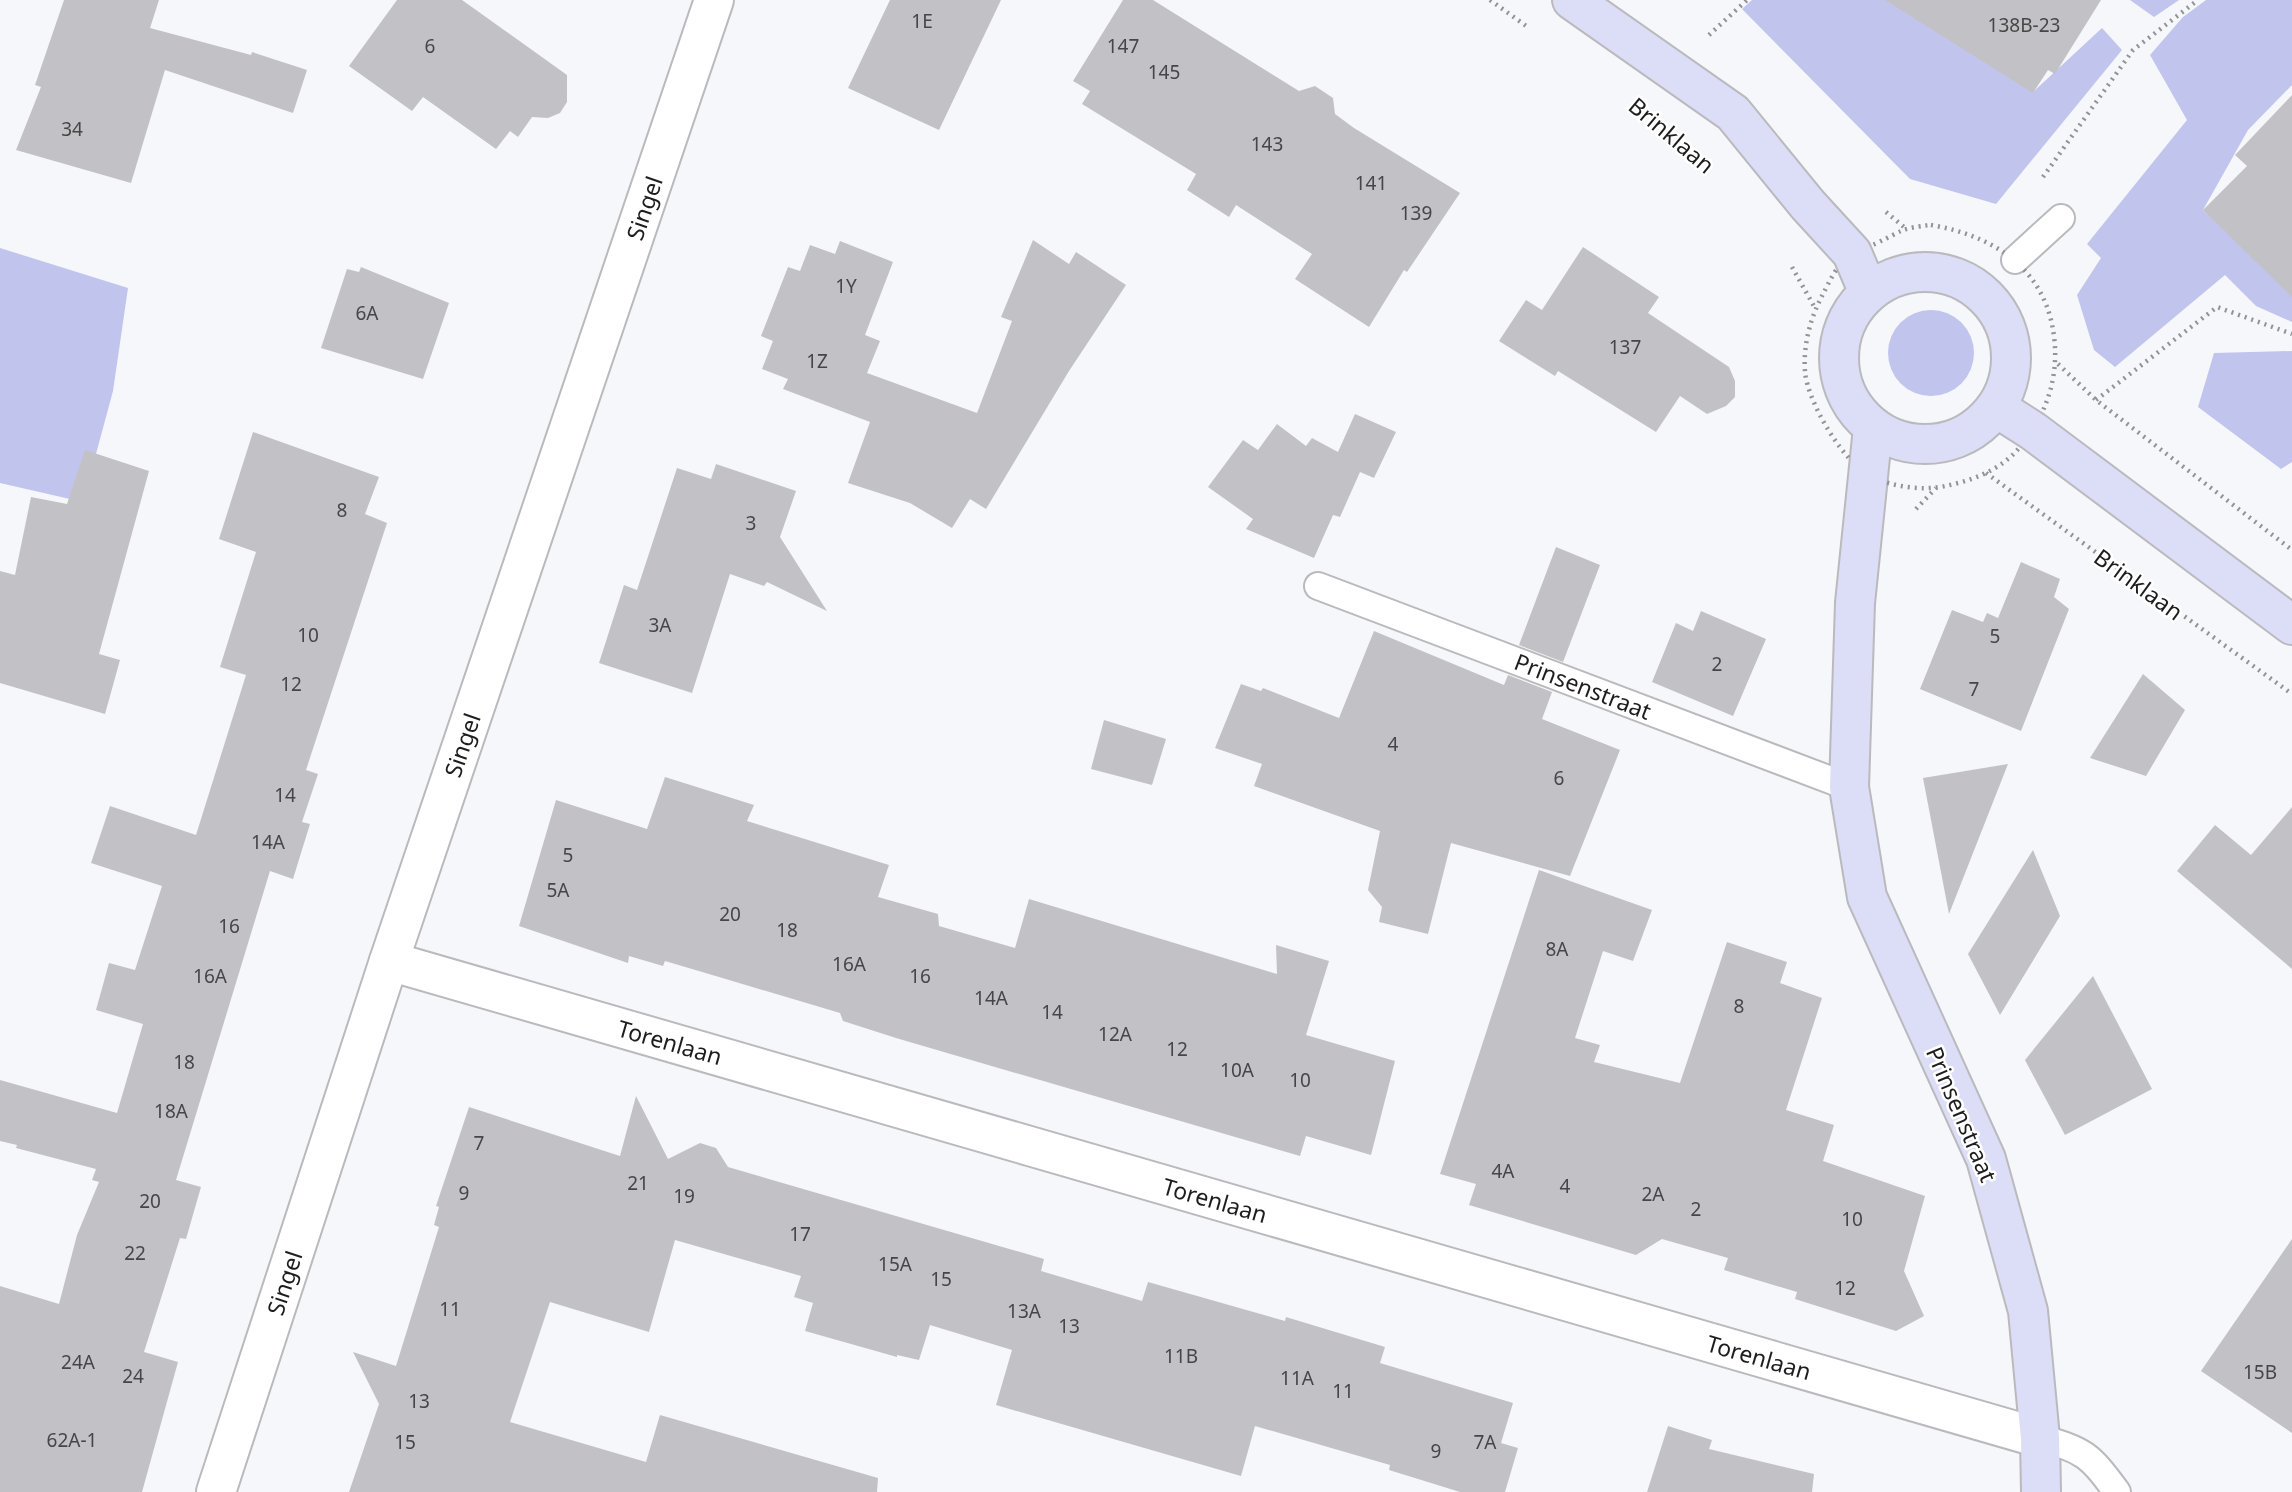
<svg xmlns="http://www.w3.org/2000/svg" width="2292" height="1492" viewBox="0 0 2292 1492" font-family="'Noto Sans',sans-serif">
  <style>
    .green { fill: #c1c4ec }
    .building { fill: #c2c2c6 }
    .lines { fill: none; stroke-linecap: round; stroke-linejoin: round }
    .lane-casing { stroke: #bababe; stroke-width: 30 }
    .street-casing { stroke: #bababe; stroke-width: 42 }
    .secondary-casing { stroke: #bababe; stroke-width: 42 }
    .path { stroke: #929395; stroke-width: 4.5; stroke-dasharray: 2 5; stroke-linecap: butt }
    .lane { stroke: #fff; stroke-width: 26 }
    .street { stroke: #fff; stroke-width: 38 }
    .secondary { stroke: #dcddf6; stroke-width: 38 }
    .labels { text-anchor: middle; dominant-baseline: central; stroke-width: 5; stroke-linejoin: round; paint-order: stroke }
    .number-label { font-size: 19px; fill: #464648 }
    .street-label { font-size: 23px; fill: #1d1d1e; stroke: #fff }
  </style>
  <rect width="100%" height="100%" fill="#f6f7fb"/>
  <g class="green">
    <path d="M 1752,0 L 1939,0 L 2033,92 L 2102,28 L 2122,50 L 1996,204 L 1910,179 L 1742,9 Z"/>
    <path d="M 2130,0 L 2179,0 L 2154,17 Z"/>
    <path d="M 2206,0 L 2292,0 L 2292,85 L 2248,130 L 2203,210 L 2292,293 L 2292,322 L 2256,306 L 2225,275 L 2115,367 L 2094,350 L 2077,295 L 2101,258 L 2087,244 L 2187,120 L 2150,55 L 2183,17 Z"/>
    <path d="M 0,248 L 128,288 L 113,391 L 83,502 L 0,483 Z"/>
    <circle cx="1931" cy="353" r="43"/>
    <path d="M 2292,351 L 2292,462 L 2281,469 L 2198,407 L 2214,353 Z"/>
  </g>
  <g class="building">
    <path d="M 64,0 L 159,0 L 150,28 L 251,55 L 252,52 L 307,70 L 293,113 L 165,70 L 131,183 L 16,150 L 41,87 L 35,85 Z"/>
    <path d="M 397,0 L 462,0 L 567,75 L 567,102 L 560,113 L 548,118 L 532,117 L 518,137 L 510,131 L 496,149 L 423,97 L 412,111 L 349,66 Z"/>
    <path d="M 890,0 L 1001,0 L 939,130 L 848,88 Z"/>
    <path d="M 1123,0 L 1153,0 L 1299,91 L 1315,86 L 1333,98 L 1335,114 L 1354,128 L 1460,193 L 1407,272 L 1404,270 L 1369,327 L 1295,279 L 1312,254 L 1236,205 L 1229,217 L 1187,190 L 1196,174 L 1082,104 L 1090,91 L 1073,81 Z"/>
    <path d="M 1885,0 L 2101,0 L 2055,74 L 2048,70 L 2033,93 Z"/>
    <path d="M 2292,95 L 2292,297 L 2203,210 L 2247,166 L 2235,155 Z"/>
    <path d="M 1033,240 L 1069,264 L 1076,252 L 1126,285 L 1069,371 L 986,509 L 970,499 L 952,528 L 910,503 L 848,483 L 870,422 L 783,389 L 788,379 L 762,369 L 773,341 L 761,336 L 788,267 L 800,271 L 810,245 L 835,254 L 840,241 L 893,262 L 865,335 L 880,341 L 867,373 L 977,413 L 1012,321 L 1001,317 Z"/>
    <path d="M 1583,247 L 1659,297 L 1648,313 L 1729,367 L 1735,381 L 1735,397 L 1726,406 L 1707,414 L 1680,396 L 1656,432 L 1558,371 L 1555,376 L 1499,341 L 1526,300 L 1542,310 Z"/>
    <path d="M 361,267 L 449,303 L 423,379 L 321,348 L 347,269 L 359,272 Z"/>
    <path d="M 1355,414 L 1396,432 L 1374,478 L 1360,472 L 1340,517 L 1333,515 L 1314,558 L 1246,529 L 1253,519 L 1208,487 L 1243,440 L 1258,450 L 1277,424 L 1306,446 L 1312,438 L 1338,452 Z"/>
    <path d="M 253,432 L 379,477 L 365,514 L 387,523 L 306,770 L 318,774 L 302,822 L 310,824 L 293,879 L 270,871 L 176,1180 L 201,1187 L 186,1239 L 180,1238 L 144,1352 L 178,1362 L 142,1492 L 0,1492 L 0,1286 L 59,1304 L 77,1235 L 99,1182 L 92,1180 L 96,1169 L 16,1148 L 17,1145 L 0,1141 L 0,1080 L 117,1113 L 143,1024 L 96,1010 L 109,963 L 135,970 L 162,886 L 91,863 L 110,806 L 196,835 L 246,675 L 220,667 L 256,552 L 219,539 Z"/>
    <path d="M 85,450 L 149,471 L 99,654 L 120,660 L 105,714 L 0,683 L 0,571 L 15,575 L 31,497 L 67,504 Z"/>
    <path d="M 716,464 L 796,491 L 780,537 L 827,611 L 767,582 L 764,586 L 730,574 L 692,693 L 599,663 L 624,585 L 637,590 L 677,468 L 711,479 Z"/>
    <path d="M 1556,547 L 1600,565 L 1563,662 L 1519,645 Z"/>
    <path d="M 2021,562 L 2060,579 L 2054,597 L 2069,609 L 2021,731 L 1920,689 L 1952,610 L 1983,622 L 1987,613 L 1998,618 Z"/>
    <path d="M 1701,611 L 1766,639 L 1733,716 L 1652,682 L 1676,623 L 1693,631 Z"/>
    <path d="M 1374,631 L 1504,685 L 1508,675 L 1552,692 L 1542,719 L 1620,750 L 1570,876 L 1451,843 L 1428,934 L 1379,922 L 1382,907 L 1368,890 L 1380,831 L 1254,786 L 1262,764 L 1215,748 L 1241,684 L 1261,691 L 1263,688 L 1339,718 Z"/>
    <path d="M 2143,674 L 2185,710 L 2146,776 L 2090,758 Z"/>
    <path d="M 1104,720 L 1166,739 L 1152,785 L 1091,769 Z"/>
    <path d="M 2008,764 L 1949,914 L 1923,778 Z"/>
    <path d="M 665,777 L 754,805 L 747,821 L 889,865 L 878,897 L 938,914 L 939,926 L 1015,948 L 1029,899 L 1277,974 L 1276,945 L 1329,961 L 1306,1035 L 1395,1061 L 1371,1155 L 1306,1136 L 1300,1156 L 896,1038 L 843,1021 L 840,1013 L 719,977 L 665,961 L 663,966 L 629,956 L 628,963 L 519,926 L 556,800 L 647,829 Z"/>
    <path d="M 2292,807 L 2292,969 L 2177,871 L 2215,825 L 2251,855 Z"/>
    <path d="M 2033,850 L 2060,916 L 2000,1015 L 1968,954 Z"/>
    <path d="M 1539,870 L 1652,910 L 1633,961 L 1603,951 L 1575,1038 L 1600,1045 L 1594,1062 L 1680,1083 L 1727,942 L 1787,962 L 1780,983 L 1822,998 L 1786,1110 L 1834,1125 L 1823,1161 L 1925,1196 L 1904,1271 L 1924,1316 L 1896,1331 L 1795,1299 L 1797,1292 L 1724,1270 L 1728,1258 L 1662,1239 L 1636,1255 L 1469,1205 L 1476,1184 L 1440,1174 Z"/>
    <path d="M 2093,976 L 2152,1089 L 2065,1135 L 2025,1060 Z"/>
    <path d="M 636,1096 L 668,1159 L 700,1143 L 716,1148 L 728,1167 L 1044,1259 L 1041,1271 L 1142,1301 L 1148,1282 L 1285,1321 L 1286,1317 L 1385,1347 L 1380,1363 L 1513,1403 L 1501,1443 L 1518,1448 L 1505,1492 L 1460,1492 L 1389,1470 L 1390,1465 L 1255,1426 L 1241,1476 L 996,1405 L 1012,1350 L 930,1325 L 919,1360 L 897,1355 L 897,1357 L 805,1331 L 813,1303 L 794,1297 L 801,1276 L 675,1240 L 649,1332 L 550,1302 L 510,1422 L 646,1462 L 660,1415 L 878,1478 L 877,1492 L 349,1492 L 379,1404 L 353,1352 L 396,1366 L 439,1227 L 434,1225 L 439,1207 L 436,1206 L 469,1107 L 620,1156 Z"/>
    <path d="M 2292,1239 L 2292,1433 L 2201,1371 Z"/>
    <path d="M 1668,1426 L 1712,1440 L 1709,1449 L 1814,1474 L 1812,1492 L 1647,1492 Z"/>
  </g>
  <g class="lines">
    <g class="lane-casing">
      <g id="lane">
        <path d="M 2015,260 L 2061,218"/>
        <path d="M 1318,586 L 1849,787"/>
        <path d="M 2040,1438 C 2085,1451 2089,1454 2117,1492"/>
      </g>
    </g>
    <g class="street-casing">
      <g id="street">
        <path d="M 389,961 L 2040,1438"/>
        <path d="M 216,1492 L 389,961 L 714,0"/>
      </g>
    </g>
    <g class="secondary-casing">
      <g id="secondary">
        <path d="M 1572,0 L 1733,113 L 1808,205 L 1852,253 L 1868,291"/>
        <circle cx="1925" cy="358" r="86"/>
        <path d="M 1997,408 L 2033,431 L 2292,625"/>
        <path d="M 1873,428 L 1855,603 L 1849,787 L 1867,897 L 1986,1159 L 2028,1311 L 2040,1438 L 2041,1492"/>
      </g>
    </g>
    <g class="path">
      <path d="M 1490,0 L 1529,28"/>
      <path d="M 1709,35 L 1747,0"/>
      <path d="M 2043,177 L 2133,50 L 2198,0"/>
      <path d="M 1886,212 L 1904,227"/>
      <path d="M 1931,225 C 1984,234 2034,260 2050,316 C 2063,365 2051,410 2019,448 C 2001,470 1971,481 1945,486 C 1922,491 1894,487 1872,477 C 1844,464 1808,403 1805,372 C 1803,346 1810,319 1822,296 C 1829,282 1839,261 1852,253 C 1859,248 1869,247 1877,243 C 1902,231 1901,228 1931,225 Z"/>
      <path d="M 1792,267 L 1815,308"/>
      <path d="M 2058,364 L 2096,400 L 2292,550"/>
      <path d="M 2096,400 L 2217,307 L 2292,334"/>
      <path d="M 1986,473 L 2292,694"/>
      <path d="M 1916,509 L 1936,488"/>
    </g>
    <use href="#lane" class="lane"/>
    <use href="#street" class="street"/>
    <use href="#secondary" class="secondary"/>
  </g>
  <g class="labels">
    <g class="number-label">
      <text x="922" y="21">1E</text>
      <text x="2024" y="25">138B-23</text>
      <text x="430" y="46">6</text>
      <text x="1123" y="46">147</text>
      <text x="1164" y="72">145</text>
      <text x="72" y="129">34</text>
      <text x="1267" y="144">143</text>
      <text x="1371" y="183">141</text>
      <text x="1416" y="213">139</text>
      <text x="846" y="286">1Y</text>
      <text x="367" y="313">6A</text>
      <text x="1625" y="347">137</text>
      <text x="817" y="361">1Z</text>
      <text x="342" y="510">8</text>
      <text x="751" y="523">3</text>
      <text x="660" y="625">3A</text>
      <text x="308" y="635">10</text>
      <text x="1995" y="636">5</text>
      <text x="1717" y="664">2</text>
      <text x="291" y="684">12</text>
      <text x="1974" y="689">7</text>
      <text x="1393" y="744">4</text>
      <text x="1559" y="778">6</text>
      <text x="285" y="795">14</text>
      <text x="268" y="842">14A</text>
      <text x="568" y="855">5</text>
      <text x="558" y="890">5A</text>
      <text x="730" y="914">20</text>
      <text x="229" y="926">16</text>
      <text x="787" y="930">18</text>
      <text x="1557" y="949">8A</text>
      <text x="849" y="964">16A</text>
      <text x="210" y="976">16A</text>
      <text x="920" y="976">16</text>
      <text x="991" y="998">14A</text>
      <text x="1739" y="1006">8</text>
      <text x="1052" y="1012">14</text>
      <text x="1115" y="1034">12A</text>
      <text x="1177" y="1049">12</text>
      <text x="184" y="1062">18</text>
      <text x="1237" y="1070">10A</text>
      <text x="1300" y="1080">10</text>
      <text x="171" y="1111">18A</text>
      <text x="479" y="1143">7</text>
      <text x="1503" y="1171">4A</text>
      <text x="638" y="1183">21</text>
      <text x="1565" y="1186">4</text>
      <text x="464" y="1193">9</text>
      <text x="1653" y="1194">2A</text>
      <text x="684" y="1196">19</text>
      <text x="150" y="1201">20</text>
      <text x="1696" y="1209">2</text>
      <text x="1852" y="1219">10</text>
      <text x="800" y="1234">17</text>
      <text x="135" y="1253">22</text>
      <text x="895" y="1264">15A</text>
      <text x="941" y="1279">15</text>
      <text x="1845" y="1288">12</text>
      <text x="450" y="1309">11</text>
      <text x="1024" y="1311">13A</text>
      <text x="1069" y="1326">13</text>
      <text x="1181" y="1356">11B</text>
      <text x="78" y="1362">24A</text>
      <text x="2260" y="1372">15B</text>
      <text x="133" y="1376">24</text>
      <text x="1297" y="1378">11A</text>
      <text x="1343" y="1391">11</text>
      <text x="419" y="1401">13</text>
      <text x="72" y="1440">62A-1</text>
      <text x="405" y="1442">15</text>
      <text x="1485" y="1442">7A</text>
      <text x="1436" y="1451">9</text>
    </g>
    <g class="street-label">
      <text transform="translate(1672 135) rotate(40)">Brinklaan</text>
      <text transform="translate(644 208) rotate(-71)">Singel</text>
      <text transform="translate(2139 584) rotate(36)">Brinklaan</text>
      <text transform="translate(1583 686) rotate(21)">Prinsenstraat</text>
      <text transform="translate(462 745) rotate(-71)">Singel</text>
      <text transform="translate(670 1042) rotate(16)">Torenlaan</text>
      <text transform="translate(1962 1114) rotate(67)">Prinsenstraat</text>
      <text transform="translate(1215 1200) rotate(16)">Torenlaan</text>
      <text transform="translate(284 1283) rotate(-72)">Singel</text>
      <text transform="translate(1759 1357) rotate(16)">Torenlaan</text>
    </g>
  </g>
</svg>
